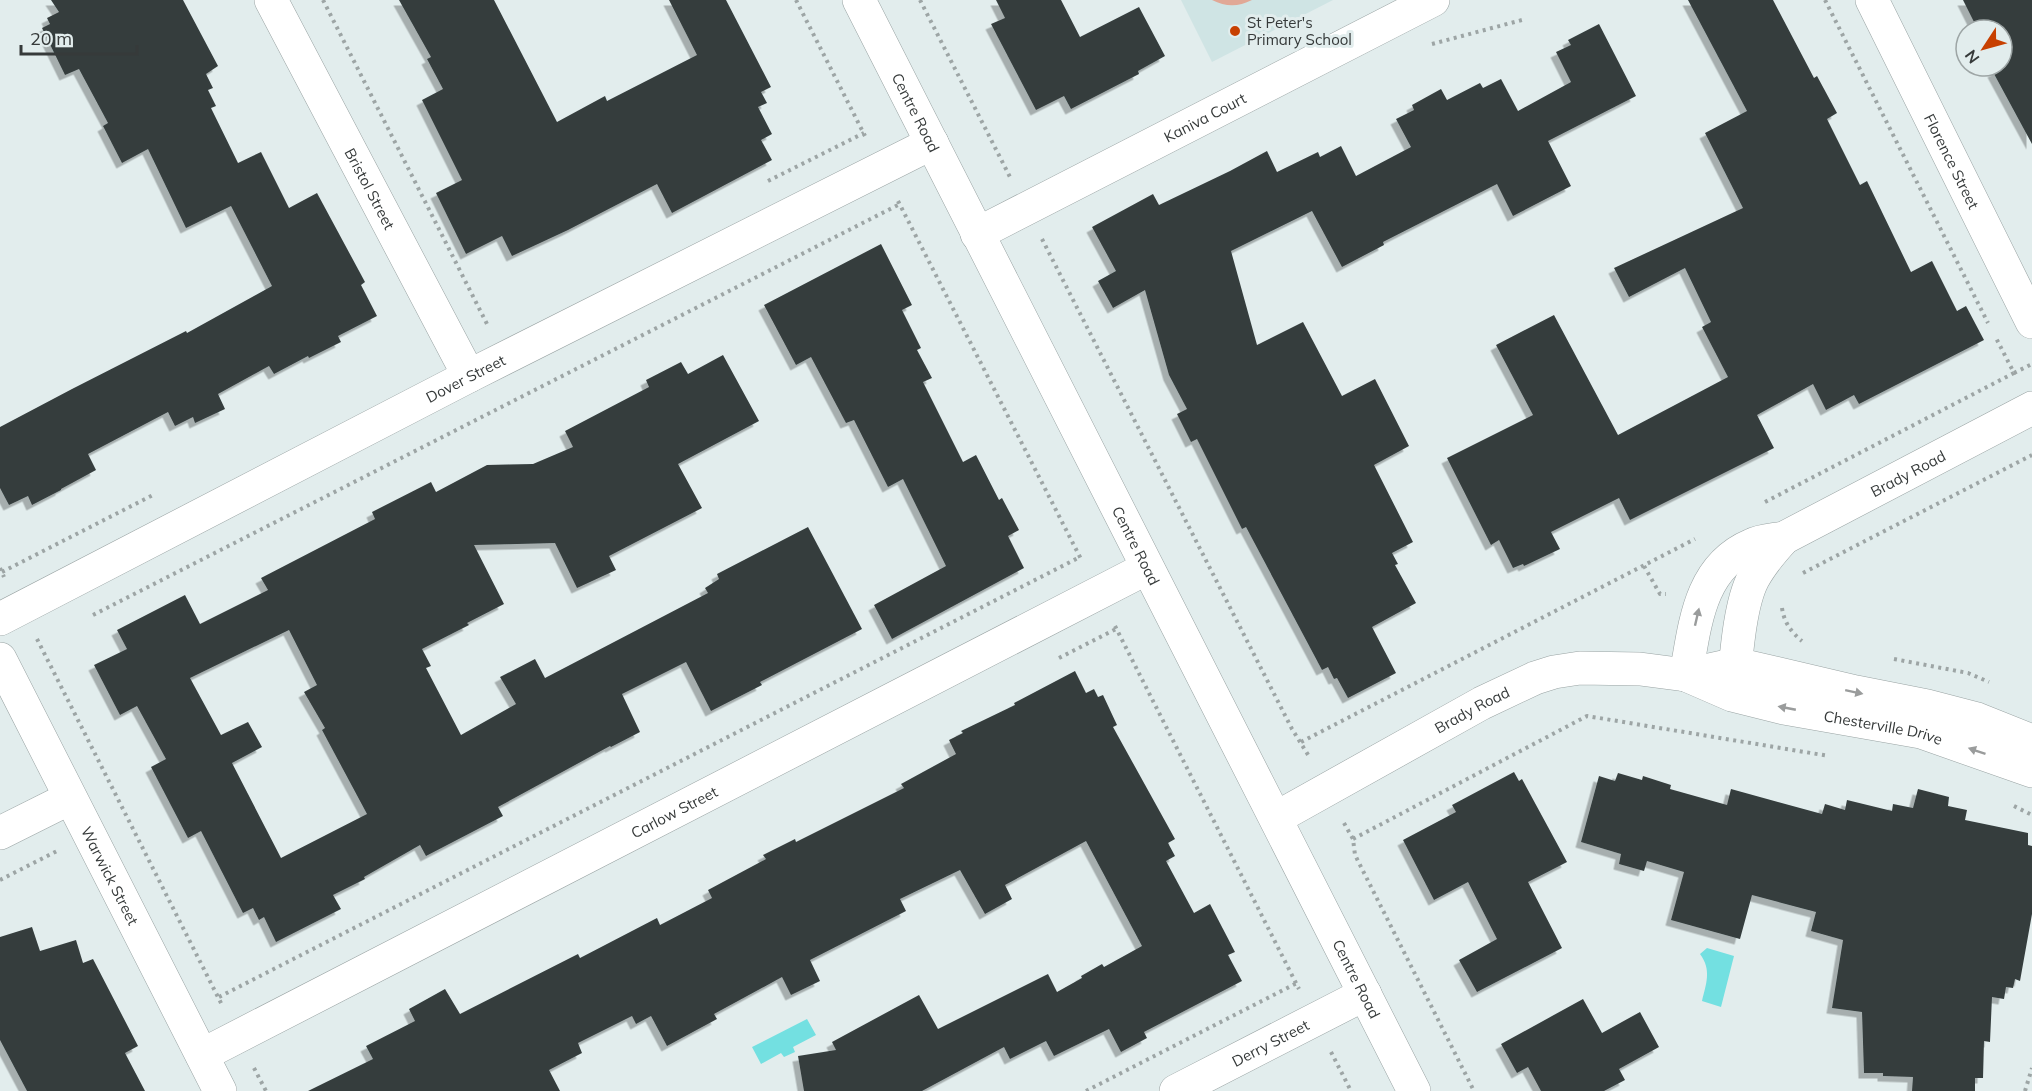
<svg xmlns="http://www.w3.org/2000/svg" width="2032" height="1091" viewBox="0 0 2032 1091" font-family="Mulish,sans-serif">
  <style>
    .built { fill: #cfe4e4 }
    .green { fill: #e1a896 }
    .water { fill: #73e0e1 }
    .building { fill: #353e3e; fill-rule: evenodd; filter: url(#shadow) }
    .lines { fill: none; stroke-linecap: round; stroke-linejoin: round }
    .minor-casing { stroke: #99a3a3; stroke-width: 34 }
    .tertiary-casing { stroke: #99a3a3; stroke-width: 34 }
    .secondary-casing { stroke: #99a3a3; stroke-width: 34 }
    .path { stroke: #9da5a5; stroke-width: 4; stroke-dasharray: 3 4.5; stroke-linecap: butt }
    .minor { stroke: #fff; stroke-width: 33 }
    .tertiary { stroke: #fff; stroke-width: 33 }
    .secondary { stroke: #fff; stroke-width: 33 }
    .oneway { fill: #9a9c9c }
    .poi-dot { fill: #c74001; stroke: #e2eded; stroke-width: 2 }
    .labels { text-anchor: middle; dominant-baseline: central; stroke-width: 6; stroke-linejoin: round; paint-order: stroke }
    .poi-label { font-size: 15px; fill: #363a3a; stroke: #e2eded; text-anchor: start }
    .street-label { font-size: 15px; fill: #363a3a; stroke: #e2eded }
  </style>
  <defs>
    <filter id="shadow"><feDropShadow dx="-5.5" dy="5.5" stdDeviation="0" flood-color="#0004"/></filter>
  </defs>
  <rect width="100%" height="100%" fill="#e2eded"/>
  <path class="built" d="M 1181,0 L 1333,0 L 1212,62 Z"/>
  <path class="green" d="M 1212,0 L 1252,0 C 1238,7 1226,7 1212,0 Z"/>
  <g class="water">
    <path d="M 1707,948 L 1734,956 L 1721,1007 L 1702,1001 C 1706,984 1712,970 1700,954 Z"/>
    <path d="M 807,1019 L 816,1035 L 793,1047 L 795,1052 L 784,1057 L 781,1053 L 761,1064 L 752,1047 Z"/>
  </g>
  <g class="building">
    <path d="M 51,0 L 183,0 L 218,66 L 206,74 L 213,88 L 208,90 L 216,106 L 211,108 L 238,163 L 261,152 L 289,208 L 317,193 L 365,282 L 361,285 L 377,316 L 338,336 L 341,342 L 309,358 L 308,356 L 274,374 L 269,366 L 218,394 L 225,409 L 195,423 L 193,417 L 175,426 L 168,412 L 88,454 L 96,470 L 61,489 L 61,490 L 32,505 L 28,496 L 9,505 L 0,488 L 0,427 L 72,389 L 186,331 L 187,333 L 272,286 L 231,206 L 186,228 L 148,149 L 122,163 L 103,126 L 108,123 L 79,69 L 65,75 L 42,28 L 50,24 L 47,18 L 59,12 Z"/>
    <path d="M 399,0 L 494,0 L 557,122 L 605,96 L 607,101 L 697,55 L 669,0 L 726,0 L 771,87 L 761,92 L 767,103 L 758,107 L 772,134 L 761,140 L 772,160 L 672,213 L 657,184 L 568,230 L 512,256 L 502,236 L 466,254 L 436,193 L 462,180 L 422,100 L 443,89 L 427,59 L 431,57 Z"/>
    <path d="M 996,0 L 1061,0 L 1080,37 L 1139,7 L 1165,56 L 1138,71 L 1139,74 L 1071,109 L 1064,96 L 1036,110 L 991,24 L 1005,18 Z"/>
    <path d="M 1688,0 L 1773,0 L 1814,78 L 1817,76 L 1837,113 L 1827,119 L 1860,185 L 1867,181 L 1911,272 L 1932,261 L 1957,311 L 1966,306 L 1984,340 L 1859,404 L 1854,395 L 1826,410 L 1813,384 L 1757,415 L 1774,448 L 1630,520 L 1619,498 L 1551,532 L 1560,549 L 1524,566 L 1523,564 L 1513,568 L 1499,540 L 1491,545 L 1447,458 L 1533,415 L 1496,345 L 1554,315 L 1618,435 L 1728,377 L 1702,327 L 1711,322 L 1685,268 L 1629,297 L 1614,268 L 1743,208 L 1705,133 L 1747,111 Z"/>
    <path d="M 1963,0 L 2032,0 L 2032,144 L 1993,72 L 1997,70 L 1996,66 L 2002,66 L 2002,30 L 1978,30 Z"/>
    <path d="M 1599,24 L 1636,96 L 1548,141 L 1571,186 L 1513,216 L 1497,184 L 1383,242 L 1384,245 L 1342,267 L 1312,211 L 1231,251 L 1257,345 L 1303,322 L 1342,396 L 1375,379 L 1409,446 L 1374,465 L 1413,542 L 1392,553 L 1398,564 L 1395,565 L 1416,603 L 1372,627 L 1396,673 L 1348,698 L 1337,678 L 1334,679 L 1328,667 L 1322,670 L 1246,527 L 1242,529 L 1197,439 L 1191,442 L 1177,414 L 1187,409 L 1169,375 L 1145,290 L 1113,308 L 1098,281 L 1116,271 L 1092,227 L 1153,194 L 1159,205 L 1230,171 L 1267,151 L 1277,172 L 1318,152 L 1320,157 L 1341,146 L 1356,176 L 1411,147 L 1396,119 L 1414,110 L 1412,105 L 1441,89 L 1447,100 L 1480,83 L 1483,88 L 1501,79 L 1518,111 L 1571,82 L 1556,52 L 1571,45 L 1568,40 Z"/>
    <path d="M 881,244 L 912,305 L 902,310 L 921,348 L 917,350 L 932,378 L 923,382 L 963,462 L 976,455 L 999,500 L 1002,498 L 1019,530 L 1008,536 L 1024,568 L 892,639 L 874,605 L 946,566 L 903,479 L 888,487 L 854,420 L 846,423 L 811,357 L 796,365 L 764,305 Z"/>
    <path d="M 723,355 L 759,421 L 678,464 L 702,508 L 609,556 L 616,570 L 577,588 L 555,543 L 474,545 L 504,604 L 467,623 L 469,625 L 422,649 L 431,666 L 426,668 L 461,735 L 516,704 L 500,677 L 535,659 L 545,678 L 708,593 L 705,588 L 719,579 L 717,574 L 808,527 L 862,629 L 760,682 L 762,685 L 711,711 L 686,662 L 622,694 L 640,732 L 611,747 L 610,746 L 498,807 L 503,816 L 426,856 L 420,845 L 364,877 L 365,879 L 333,895 L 341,909 L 276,942 L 264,917 L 259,920 L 253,908 L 243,913 L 201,831 L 188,838 L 151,767 L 166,759 L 137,706 L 120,715 L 94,665 L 127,649 L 117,630 L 185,595 L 200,624 L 268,590 L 261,578 L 375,519 L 372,512 L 431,482 L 436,492 L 487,465 L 533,464 L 573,447 L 565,431 L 649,387 L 646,380 L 681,362 L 688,374 ZM 289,630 L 317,685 L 304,692 L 325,728 L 322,730 L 367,814 L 281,858 L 232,763 L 262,747 L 248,722 L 221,735 L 190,678 Z"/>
    <path d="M 1075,671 L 1086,693 L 1094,689 L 1098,697 L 1103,695 L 1117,725 L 1113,727 L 1175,839 L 1168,843 L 1175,856 L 1166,861 L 1194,913 L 1210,904 L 1235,952 L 1228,955 L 1242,981 L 1144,1032 L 1147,1038 L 1121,1052 L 1109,1029 L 1054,1056 L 1046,1041 L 1010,1059 L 1004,1047 L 922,1091 L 804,1091 L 798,1056 L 836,1050 L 832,1042 L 919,995 L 938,1029 L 1048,974 L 1057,992 L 1082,978 L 1081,976 L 1102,964 L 1104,967 L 1142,946 L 1086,841 L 1005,885 L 1012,899 L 985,914 L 960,870 L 900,899 L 906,911 L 810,960 L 820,981 L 791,995 L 782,977 L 714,1014 L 717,1019 L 667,1046 L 651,1016 L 636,1024 L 632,1016 L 578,1043 L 582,1053 L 549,1070 L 560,1091 L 308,1091 L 373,1059 L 366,1046 L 415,1021 L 409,1009 L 445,989 L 460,1014 L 578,954 L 580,958 L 657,918 L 660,925 L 712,898 L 708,890 L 766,859 L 763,855 L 795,839 L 796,842 L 904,788 L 901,784 L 956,754 L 949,740 L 963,733 L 961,731 L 1015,705 L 1014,703 Z"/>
    <path d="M 1514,772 L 1519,781 L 1522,779 L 1567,862 L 1528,882 L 1562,948 L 1477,992 L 1459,960 L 1497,939 L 1468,882 L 1434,900 L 1403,840 L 1456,812 L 1452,805 Z"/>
    <path d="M 1618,773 L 1642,780 L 1643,776 L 1671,785 L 1670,789 L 1727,805 L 1731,789 L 1822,814 L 1825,804 L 1845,810 L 1847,800 L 1892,811 L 1893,804 L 1913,808 L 1918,789 L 1949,797 L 1948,806 L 1967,810 L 1965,820 L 2028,833 L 2028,845 L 2032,846 L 2032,914 L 2020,981 L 2015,979 L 2013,988 L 2006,987 L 2004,999 L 1992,997 L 1990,1042 L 1984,1041 L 1983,1078 L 1975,1078 L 1975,1091 L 1912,1091 L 1913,1077 L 1883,1076 L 1883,1073 L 1864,1073 L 1862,1012 L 1832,1008 L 1843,940 L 1811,931 L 1816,912 L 1752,895 L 1740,939 L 1671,920 L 1684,872 L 1647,861 L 1644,871 L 1619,864 L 1621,854 L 1581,842 L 1599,776 L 1615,781 Z"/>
    <path d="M 32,927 L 40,951 L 76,940 L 83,963 L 93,959 L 138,1046 L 125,1053 L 145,1091 L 27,1091 L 0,1040 L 0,937 Z"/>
    <path d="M 1583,999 L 1602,1033 L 1640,1012 L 1659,1047 L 1619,1069 L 1625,1080 L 1604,1091 L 1541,1091 L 1528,1067 L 1517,1073 L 1501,1044 Z"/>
  </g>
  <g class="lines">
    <g class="minor-casing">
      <g id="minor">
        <path id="s1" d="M 271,0 L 469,376"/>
        <path id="s2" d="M 1872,0 L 2032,322"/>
        <path id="s3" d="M 977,234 L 1433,0"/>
        <path id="s4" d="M 0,619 L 469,376 L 932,143"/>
        <path id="s5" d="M 0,659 L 220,1091"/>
        <path id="s6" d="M 1686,675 C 1695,625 1699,567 1752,545 C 1761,540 1773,540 1784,538 L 2032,408"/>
        <path d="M 1733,691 C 1736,661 1739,606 1753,579 C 1761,564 1772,551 1784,538"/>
        <path d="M 0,833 L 70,798"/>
        <path id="s7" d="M 202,1055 L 1147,568"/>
        <path id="s8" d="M 1176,1091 L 1365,994"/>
      </g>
    </g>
    <g class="tertiary-casing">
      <g id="tertiary">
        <path d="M 1686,675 L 1736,664 L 1856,692 L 1927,706 L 1977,719 L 2032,741"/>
        <path id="s9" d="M 1276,818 L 1482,703 L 1535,678 L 1554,672 L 1580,668 L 1640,669 L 1686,675 L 1732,695 L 1784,708 L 1921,732 L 2032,771"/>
      </g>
    </g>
    <g class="secondary-casing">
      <g id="secondary">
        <path id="s10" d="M 859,0 L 1414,1091"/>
      </g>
    </g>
    <g class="path">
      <path d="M 323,0 L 487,324 L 489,323"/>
      <path d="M 796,0 L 865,136"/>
      <path d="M 920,0 L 1010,177"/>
      <path d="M 1825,0 L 1988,323"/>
      <path d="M 1432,44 L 1522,20"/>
      <path d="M 768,181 L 864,133"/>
      <path d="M 898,201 L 1082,561"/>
      <path d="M 1042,239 L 1292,729 L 1310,758"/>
      <path d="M 2014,373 L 2032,364"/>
      <path d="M 1765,502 L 2014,373 L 1996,338"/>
      <path d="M 1644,566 L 1660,594 L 1666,594"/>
      <path d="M 0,568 L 4,577"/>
      <path d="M 2,572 L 153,495"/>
      <path d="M 1803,573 L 2032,455"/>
      <path d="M 1782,608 C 1784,622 1791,632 1802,641"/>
      <path d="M 93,615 L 900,204"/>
      <path d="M 1115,626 L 1299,989"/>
      <path d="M 37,639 L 222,1005"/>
      <path d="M 1059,658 L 1116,629"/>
      <path d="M 1894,659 L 1968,673 L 1989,682"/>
      <path d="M 1301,742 L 1695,539"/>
      <path d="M 2014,806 L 2032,815"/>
      <path d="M 1344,823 L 1353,839 L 1355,855 L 1474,1091"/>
      <path d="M 1353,839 L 1587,716 L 1829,756"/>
      <path d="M 0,880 L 57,851"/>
      <path d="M 219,997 L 1080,557"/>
      <path d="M 1331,1052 L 1351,1091"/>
      <path d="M 254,1068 L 266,1091"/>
      <path d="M 1086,1091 L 1297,983"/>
      <path d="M 2025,1091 L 2032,1068"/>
    </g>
    <use href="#minor" class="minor"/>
    <use href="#tertiary" class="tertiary"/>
    <use href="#secondary" class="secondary"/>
  </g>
  <defs><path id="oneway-solid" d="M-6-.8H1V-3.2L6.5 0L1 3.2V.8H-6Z" transform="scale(1.5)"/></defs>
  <g class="oneway">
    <use href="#oneway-solid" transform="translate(1697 617) rotate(-77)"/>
    <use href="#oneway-solid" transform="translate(1854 692) rotate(12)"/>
    <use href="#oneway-solid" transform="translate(1787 708) rotate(-169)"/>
    <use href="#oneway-solid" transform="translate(1977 751) rotate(-161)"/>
  </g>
  <circle class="poi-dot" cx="1235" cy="31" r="6"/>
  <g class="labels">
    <g class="poi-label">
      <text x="1247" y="22">St Peter's<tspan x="1247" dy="17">Primary School</tspan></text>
    </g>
    <g class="street-label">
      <text stroke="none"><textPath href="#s10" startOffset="126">Centre Road</textPath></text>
      <text stroke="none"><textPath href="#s3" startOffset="256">Kaniva Court</textPath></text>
      <text stroke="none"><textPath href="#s2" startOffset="180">Florence Street</textPath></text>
      <text stroke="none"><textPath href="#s1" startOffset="213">Bristol Street</textPath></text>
      <text stroke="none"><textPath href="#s4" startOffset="524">Dover Street</textPath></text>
      <text stroke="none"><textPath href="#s6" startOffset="326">Brady Road</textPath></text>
      <text stroke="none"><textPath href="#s10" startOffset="612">Centre Road</textPath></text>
      <text stroke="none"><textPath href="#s9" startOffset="224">Brady Road</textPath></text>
      <text stroke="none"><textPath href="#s9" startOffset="652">Chesterville Drive</textPath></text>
      <text stroke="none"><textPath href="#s7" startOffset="531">Carlow Street</textPath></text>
      <text stroke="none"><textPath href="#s5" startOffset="243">Warwick Street</textPath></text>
      <text stroke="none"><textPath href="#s10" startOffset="1098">Centre Road</textPath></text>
      <text stroke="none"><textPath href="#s8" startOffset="106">Derry Street</textPath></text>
    </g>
  </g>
  <g transform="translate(1984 48) rotate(234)"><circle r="28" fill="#e2eded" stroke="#9da5a5" stroke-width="1.5"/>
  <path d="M0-4.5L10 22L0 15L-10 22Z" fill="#c74001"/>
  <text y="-9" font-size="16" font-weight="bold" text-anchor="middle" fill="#363a3a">N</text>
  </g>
  <path d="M21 45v9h116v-9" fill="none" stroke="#363a3a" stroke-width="3"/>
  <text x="30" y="45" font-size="18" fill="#363a3a" stroke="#e2eded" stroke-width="4.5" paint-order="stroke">20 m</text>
</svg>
